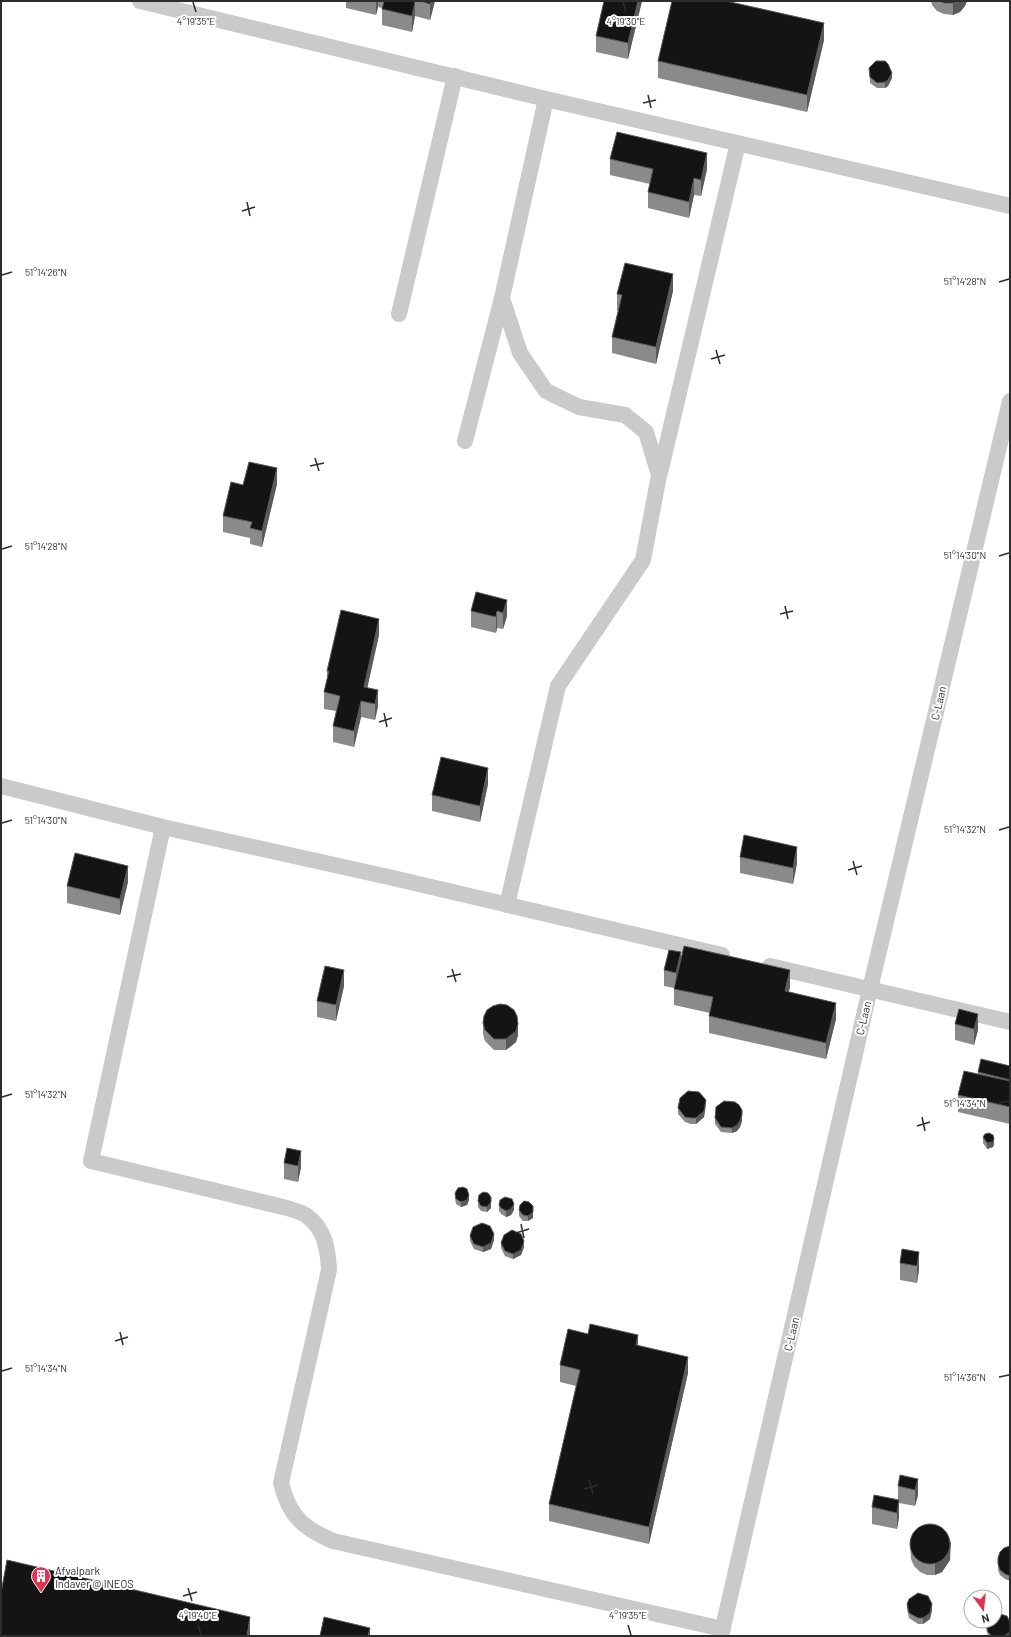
<svg xmlns="http://www.w3.org/2000/svg" width="1011" height="1637" viewBox="0 0 1011 1637" font-family="Barlow,sans-serif">
  <style>
    .lines { fill: none; stroke-linecap: round; stroke-linejoin: round }
    .lane { stroke: #cacaca; stroke-width: 16 }
    .wall { fill: #8a8a8a }
    .shaded-wall { fill: #5a5a5a }
    .building { fill: #141414; stroke: #5a5a5a }
    .ticks { fill: none; stroke: #2d2d2d; stroke-width: 1.5 }
    .labels { text-anchor: middle; dominant-baseline: central; stroke-width: 4; stroke-linejoin: round; paint-order: stroke }
    .street-label { font-size: 11px; fill: #2d2d2d; stroke: #fff }
    .poi-label { font-size: 11px; fill: #2d2d2d; stroke: #fff; text-anchor: start }
    .ticks-label { font-size: 10px; text-anchor: middle; fill: #2d2d2d; stroke: #fff; stroke-width: 4; stroke-linejoin: round; paint-order: stroke }
  </style>
  <rect width="100%" height="100%" fill="#fff"/>
  <g class="lines">
    <g class="lane">
      <path d="M 140,1 L 546,99 L 1010,206"/>
      <path d="M 502,298 L 520,353 L 546,391 L 579,407 L 625,415 L 646,432 L 659,475 L 643,560 L 558,686 L 507,905"/>
      <path d="M 399,314 L 455,76"/>
      <path d="M 465,441 L 502,298 L 546,99"/>
      <path d="M 660,473 L 738,143"/>
      <path d="M 1,786 L 163,827 L 393,878 L 722,955"/>
      <path d="M 163,827 L 91,1161 L 287,1208 C 293,1210 302,1212 307,1216 C 325,1229 328,1250 329,1270 L 281,1483 C 289,1515 302,1528 333,1541 L 723,1629"/>
      <path d="M 770,966 L 1010,1022"/>
      <path d="M 721,1636 L 870,989 L 1010,401"/>
    </g>
  </g>
  <g class="wall">
    <path d="M 346,1 L 435,1 L 430,20 L 415,16 L 412,32 L 382,25 L 382,8 L 378,7 L 376,15 L 346,8 Z"/>
    <path d="M 642,1 L 628,59 L 596,52 L 596,36 Z"/>
    <path d="M 931,1 L 967,1 L 965,6 L 960,12 L 953,15 L 944,14 L 937,11 L 932,5 Z"/>
    <path d="M 824,40 L 807,112 L 658,78 L 658,61 Z"/>
    <path d="M 869,68 L 892,78 L 888,86 L 885,88 L 877,88 L 870,83 Z"/>
    <path d="M 610,159 L 707,169 L 701,196 L 694,195 L 689,218 L 648,208 L 648,192 L 650,184 L 610,175 Z"/>
    <path d="M 673,291 L 656,364 L 612,353 L 612,337 L 618,311 L 617,311 L 617,294 Z"/>
    <path d="M 277,484 L 262,547 L 250,544 L 250,538 L 223,532 L 223,516 L 243,485 Z"/>
    <path d="M 476,592 L 507,616 L 503,629 L 497,628 L 496,633 L 471,627 L 471,611 Z"/>
    <path d="M 379,635 L 367,687 L 378,706 L 375,720 L 361,717 L 354,747 L 333,742 L 333,726 L 336,711 L 324,709 L 324,692 L 327,679 L 327,671 Z"/>
    <path d="M 488,784 L 480,822 L 432,811 L 432,795 Z"/>
    <path d="M 740,857 L 797,863 L 793,884 L 740,873 Z"/>
    <path d="M 128,882 L 120,915 L 67,903 L 67,886 Z"/>
    <path d="M 681,960 L 790,987 L 788,992 L 836,1019 L 826,1059 L 709,1033 L 709,1016 L 710,1013 L 674,1005 L 674,988 L 664,986 L 664,970 Z"/>
    <path d="M 344,986 L 336,1021 L 317,1017 L 317,1001 Z"/>
    <path d="M 959,1009 L 978,1030 L 974,1045 L 955,1040 L 955,1024 Z"/>
    <path d="M 483,1023 L 518,1035 L 516,1042 L 506,1050 L 494,1050 L 485,1041 L 483,1034 Z"/>
    <path d="M 1010,1066 L 1010,1124 L 958,1112 L 958,1095 L 978,1074 L 978,1072 Z"/>
    <path d="M 706,1106 L 704,1117 L 696,1124 L 691,1124 L 685,1122 L 678,1114 L 678,1108 Z"/>
    <path d="M 715,1118 L 742,1121 L 740,1127 L 737,1131 L 732,1133 L 721,1132 L 715,1124 Z"/>
    <path d="M 983,1137 L 994,1144 L 993,1147 L 987,1149 L 983,1143 Z"/>
    <path d="M 287,1148 L 301,1167 L 298,1182 L 284,1179 L 284,1163 Z"/>
    <path d="M 455,1193 L 469,1200 L 467,1205 L 461,1207 L 456,1204 L 455,1198 Z"/>
    <path d="M 478,1201 L 491,1208 L 487,1212 L 481,1211 L 478,1207 Z"/>
    <path d="M 499,1205 L 514,1210 L 511,1215 L 506,1217 L 501,1214 L 499,1211 Z"/>
    <path d="M 519,1210 L 533,1218 L 528,1221 L 523,1221 L 519,1216 Z"/>
    <path d="M 470,1236 L 494,1240 L 491,1249 L 483,1252 L 474,1249 L 470,1241 Z"/>
    <path d="M 501,1243 L 524,1247 L 521,1255 L 513,1259 L 505,1256 L 501,1248 Z"/>
    <path d="M 902,1249 L 919,1269 L 917,1283 L 900,1280 L 900,1263 Z"/>
    <path d="M 638,1345 L 688,1373 L 649,1544 L 549,1521 L 549,1504 L 576,1386 L 560,1382 L 560,1365 Z"/>
    <path d="M 918,1479 L 918,1495 L 915,1506 L 899,1503 L 899,1517 L 897,1529 L 872,1524 L 872,1507 L 898,1500 L 898,1486 Z"/>
    <path d="M 910,1540 L 950,1560 L 942,1572 L 935,1575 L 927,1575 L 920,1572 L 914,1566 L 911,1559 Z"/>
    <path d="M 1010,1546 L 1010,1581 L 1005,1579 L 1000,1575 L 998,1570 L 998,1558 Z"/>
    <path d="M 907,1604 L 932,1610 L 930,1619 L 923,1624 L 918,1624 L 909,1618 L 907,1609 Z"/>
    <path d="M 1010,1622 L 1010,1636 L 988,1636 L 986,1629 L 986,1624 Z"/>
  </g>
  <g class="shaded-wall">
    <path d="M 376,1 L 378,1 L 378,7 L 376,15 Z"/>
    <path d="M 415,1 L 415,16 L 412,32 L 412,16 Z"/>
    <path d="M 431,1 L 435,1 L 430,20 L 430,4 Z"/>
    <path d="M 638,1 L 642,1 L 628,59 L 628,43 Z"/>
    <path d="M 959,1 L 967,1 L 965,6 L 960,12 L 953,15 L 953,3 Z"/>
    <path d="M 824,23 L 824,40 L 807,112 L 807,95 Z"/>
    <path d="M 892,73 L 892,78 L 888,86 L 885,88 L 885,82 Z"/>
    <path d="M 707,153 L 707,169 L 701,196 L 701,180 Z"/>
    <path d="M 694,178 L 694,195 L 689,218 L 689,202 Z"/>
    <path d="M 673,274 L 673,291 L 656,364 L 656,347 Z"/>
    <path d="M 277,468 L 277,484 L 262,547 L 262,531 Z"/>
    <path d="M 507,600 L 507,616 L 503,629 L 503,613 Z"/>
    <path d="M 497,611 L 497,628 L 496,633 L 496,617 Z"/>
    <path d="M 379,619 L 379,635 L 364,703 L 364,687 Z"/>
    <path d="M 378,690 L 378,706 L 375,720 L 375,704 Z"/>
    <path d="M 361,701 L 361,717 L 354,747 L 354,731 Z"/>
    <path d="M 488,768 L 488,784 L 480,822 L 480,806 Z"/>
    <path d="M 797,847 L 797,863 L 793,884 L 793,868 Z"/>
    <path d="M 128,866 L 128,882 L 120,915 L 120,899 Z"/>
    <path d="M 681,952 L 681,969 L 676,989 L 676,973 Z"/>
    <path d="M 344,970 L 344,986 L 336,1021 L 336,1005 Z"/>
    <path d="M 790,970 L 790,987 L 785,1008 L 785,991 Z"/>
    <path d="M 836,1003 L 836,1019 L 826,1059 L 826,1043 Z"/>
    <path d="M 978,1014 L 978,1030 L 974,1045 L 974,1029 Z"/>
    <path d="M 518,1024 L 518,1035 L 516,1042 L 506,1050 L 506,1039 Z"/>
    <path d="M 706,1100 L 704,1117 L 696,1124 L 696,1118 Z"/>
    <path d="M 742,1115 L 742,1121 L 740,1127 L 737,1131 L 732,1133 L 732,1128 Z"/>
    <path d="M 994,1138 L 994,1144 L 993,1147 L 987,1149 L 987,1143 Z"/>
    <path d="M 301,1151 L 301,1167 L 298,1182 L 298,1166 Z"/>
    <path d="M 469,1195 L 469,1200 L 467,1205 L 461,1207 L 461,1202 Z"/>
    <path d="M 491,1197 L 491,1208 L 487,1212 L 487,1207 Z"/>
    <path d="M 514,1204 L 514,1210 L 511,1215 L 506,1217 L 506,1211 Z"/>
    <path d="M 533,1206 L 533,1218 L 528,1221 L 528,1216 Z"/>
    <path d="M 494,1234 L 494,1240 L 491,1249 L 483,1252 L 483,1247 Z"/>
    <path d="M 524,1241 L 524,1247 L 521,1255 L 513,1259 L 513,1254 Z"/>
    <path d="M 919,1252 L 919,1269 L 917,1283 L 917,1266 Z"/>
    <path d="M 638,1335 L 638,1351 L 636,1345 Z"/>
    <path d="M 688,1357 L 688,1373 L 649,1544 L 649,1527 Z"/>
    <path d="M 918,1479 L 918,1495 L 915,1506 L 915,1490 Z"/>
    <path d="M 899,1500 L 899,1517 L 897,1529 L 897,1513 Z"/>
    <path d="M 951,1541 L 950,1560 L 942,1572 L 935,1575 L 935,1564 Z"/>
    <path d="M 932,1604 L 932,1610 L 930,1619 L 923,1624 L 923,1618 Z"/>
    <path d="M 250,1617 L 250,1636 L 247,1636 Z"/>
    <path d="M 370,1628 L 370,1636 L 368,1636 Z"/>
    <path d="M 1010,1629 L 1010,1636 L 1004,1636 Z"/>
  </g>
  <g class="building">
    <path d="M 384,1 L 415,1 L 412,16 L 382,9 Z"/>
    <path d="M 420,1 L 431,1 L 430,4 Z"/>
    <path d="M 604,1 L 638,1 L 628,43 L 596,36 Z"/>
    <path d="M 672,1 L 726,1 L 824,23 L 807,95 L 658,61 Z"/>
    <path d="M 940,1 L 959,1 L 953,3 L 944,3 Z"/>
    <path d="M 876,61 L 885,61 L 888,64 L 892,73 L 888,80 L 885,82 L 877,83 L 870,77 L 869,68 Z"/>
    <path d="M 617,132 L 707,153 L 701,180 L 694,178 L 689,202 L 648,192 L 653,169 L 610,159 Z"/>
    <path d="M 625,263 L 673,274 L 656,347 L 612,337 L 622,295 L 617,294 Z"/>
    <path d="M 249,462 L 277,468 L 262,531 L 250,528 L 252,522 L 223,516 L 231,482 L 243,485 Z"/>
    <path d="M 476,592 L 507,600 L 503,613 L 497,611 L 496,617 L 471,611 Z"/>
    <path d="M 341,610 L 379,619 L 364,687 L 378,690 L 375,704 L 361,701 L 354,731 L 333,726 L 340,696 L 324,692 L 329,671 L 327,671 Z"/>
    <path d="M 441,757 L 488,768 L 480,806 L 432,795 Z"/>
    <path d="M 744,835 L 797,847 L 793,868 L 740,857 Z"/>
    <path d="M 75,853 L 128,866 L 120,899 L 67,886 Z"/>
    <path d="M 684,946 L 790,970 L 785,991 L 836,1003 L 826,1043 L 709,1016 L 713,997 L 674,989 Z"/>
    <path d="M 669,950 L 681,952 L 676,973 L 664,970 Z"/>
    <path d="M 325,966 L 344,970 L 336,1005 L 317,1001 Z"/>
    <path d="M 500,1004 L 507,1005 L 514,1010 L 517,1016 L 518,1024 L 516,1031 L 506,1039 L 494,1039 L 485,1030 L 483,1023 L 484,1016 L 487,1010 L 493,1006 Z"/>
    <path d="M 959,1009 L 978,1014 L 974,1029 L 955,1024 Z"/>
    <path d="M 981,1059 L 1010,1066 L 1010,1080 L 978,1072 Z"/>
    <path d="M 964,1071 L 1010,1081 L 1010,1107 L 958,1095 Z"/>
    <path d="M 688,1091 L 699,1092 L 706,1100 L 704,1111 L 696,1118 L 691,1118 L 685,1117 L 678,1108 L 680,1098 Z"/>
    <path d="M 724,1101 L 735,1102 L 739,1105 L 742,1110 L 742,1115 L 740,1121 L 737,1125 L 732,1128 L 721,1127 L 715,1118 L 716,1107 Z"/>
    <path d="M 989,1133 L 993,1135 L 994,1138 L 993,1142 L 987,1143 L 983,1137 L 985,1134 Z"/>
    <path d="M 287,1148 L 301,1151 L 298,1166 L 284,1163 Z"/>
    <path d="M 463,1187 L 467,1189 L 469,1195 L 467,1200 L 461,1202 L 456,1199 L 455,1193 L 458,1188 Z"/>
    <path d="M 483,1192 L 488,1193 L 491,1197 L 491,1202 L 487,1207 L 481,1206 L 478,1201 L 479,1195 Z"/>
    <path d="M 505,1197 L 512,1199 L 514,1204 L 511,1209 L 506,1211 L 501,1208 L 499,1205 L 500,1200 Z"/>
    <path d="M 524,1201 L 529,1202 L 533,1206 L 533,1212 L 528,1216 L 523,1215 L 519,1210 L 520,1205 Z"/>
    <path d="M 482,1223 L 490,1226 L 494,1234 L 491,1243 L 483,1247 L 474,1244 L 470,1236 L 473,1227 Z"/>
    <path d="M 512,1230 L 521,1234 L 524,1241 L 521,1250 L 513,1254 L 505,1251 L 501,1243 L 504,1235 Z"/>
    <path d="M 902,1249 L 919,1252 L 917,1266 L 900,1263 Z"/>
    <path d="M 590,1324 L 638,1335 L 636,1345 L 688,1357 L 649,1527 L 549,1504 L 580,1370 L 560,1365 L 568,1329 L 588,1334 Z"/>
    <path d="M 900,1475 L 918,1479 L 915,1490 L 898,1486 Z"/>
    <path d="M 874,1495 L 899,1500 L 897,1513 L 872,1507 Z"/>
    <circle cx="930" cy="1544" r="20"/>
    <path d="M 1010,1546 L 1010,1576 L 1005,1574 L 1000,1570 L 998,1564 L 998,1558 L 1000,1552 L 1004,1548 Z"/>
    <path d="M 7,1560 L 250,1617 L 247,1636 L 1,1636 L 1,1593 Z"/>
    <path d="M 918,1593 L 928,1596 L 932,1604 L 930,1613 L 923,1618 L 918,1618 L 909,1613 L 907,1604 L 909,1599 Z"/>
    <path d="M 997,1613 L 1007,1616 L 1010,1622 L 1010,1629 L 1009,1633 L 1004,1636 L 992,1636 L 988,1632 L 986,1624 L 987,1621 L 995,1621 L 995,1614 Z"/>
    <path d="M 324,1617 L 370,1628 L 368,1636 L 320,1636 Z"/>
  </g>
  <path class="ticks" d="M 193,2 L 196,12M 623,2 L 626,12M 648,95 L 651,108M 643,103 L 656,100M 247,202 L 250,216M 242,211 L 255,207M 2,275 L 12,272M 999,282 L 1009,279M 716,350 L 720,364M 711,359 L 725,355M 315,458 L 319,471M 310,466 L 324,463M 2,549 L 12,546M 999,556 L 1009,553M 785,606 L 788,619M 780,614 L 793,611M 384,713 L 387,727M 379,722 L 392,718M 2,823 L 12,820M 999,830 L 1009,827M 853,861 L 857,875M 848,870 L 862,866M 452,969 L 456,982M 447,977 L 461,974M 2,1097 L 12,1094M 999,1103 L 1009,1101M 922,1117 L 925,1131M 917,1126 L 930,1122M 521,1224 L 524,1238M 516,1233 L 529,1229M 120,1332 L 123,1345M 115,1341 L 128,1337M 2,1371 L 12,1368M 999,1377 L 1009,1375M 589,1480 L 593,1494M 584,1489 L 598,1485M 188,1588 L 192,1601M 183,1596 L 197,1592M 198,1625 L 201,1635M 628,1625 L 631,1635"/>
  <defs>
    <g id="building-pin" transform="scale(1)"><path d="M0 17L-7.5 6A9.5 9.5 0 1 1 7.5 6Z" fill="#e03451" stroke="#fff"/><path d="M-4-6H4V6H1V3H-1V6H-4ZM-2.5-4.3h1.7v1.8h-1.7ZM.8-4.3h1.7v1.8H.8ZM-2.5-1h1.7V.8h-1.7ZM.8-1h1.7V.8H.8Z" fill="#fff"/></g>
  </defs>
  <g fill-rule="evenodd">
    <use href="#building-pin" x="41" y="1576"/>
  </g>
  <g class="labels">
    <g class="street-label">
      <text transform="translate(938 703) rotate(-77)">C-Laan</text>
      <text transform="translate(863 1018) rotate(-77)">C-Laan</text>
      <text transform="translate(791 1334) rotate(-77)">C-Laan</text>
    </g>
    <g class="poi-label">
      <text x="55" y="1570">Afvalpark<tspan x="55" dy="13">Indaver @ INEOS</tspan></text>
    </g>
  </g>
  <g class="ticks-label">
    <text x="196" y="25">4°19'35"E</text>
    <text x="626" y="25">4°19'30"E</text>
    <text x="46" y="276">51°14'26"N</text>
    <text x="965" y="285">51°14'28"N</text>
    <text x="46" y="550">51°14'28"N</text>
    <text x="965" y="559">51°14'30"N</text>
    <text x="46" y="824">51°14'30"N</text>
    <text x="965" y="833">51°14'32"N</text>
    <text x="46" y="1098">51°14'32"N</text>
    <text x="965" y="1107">51°14'34"N</text>
    <text x="46" y="1372">51°14'34"N</text>
    <text x="965" y="1381">51°14'36"N</text>
    <text x="198" y="1619">4°19'40"E</text>
    <text x="628" y="1619">4°19'35"E</text>
  </g>
  <rect width="1011" height="1637" fill="none" stroke="#2d2d2d" stroke-width="4"/>
  <g transform="translate(983 1609) rotate(165)"><circle r="19" fill="#ffffff" stroke="#ababab"/>
  <path d="M0-3L7 15L0 10L-7 15Z" fill="#e03451"/>
  <text y="-6" font-size="11" font-weight="bold" text-anchor="middle" fill="#2d2d2d">N</text>
  </g>
</svg>
